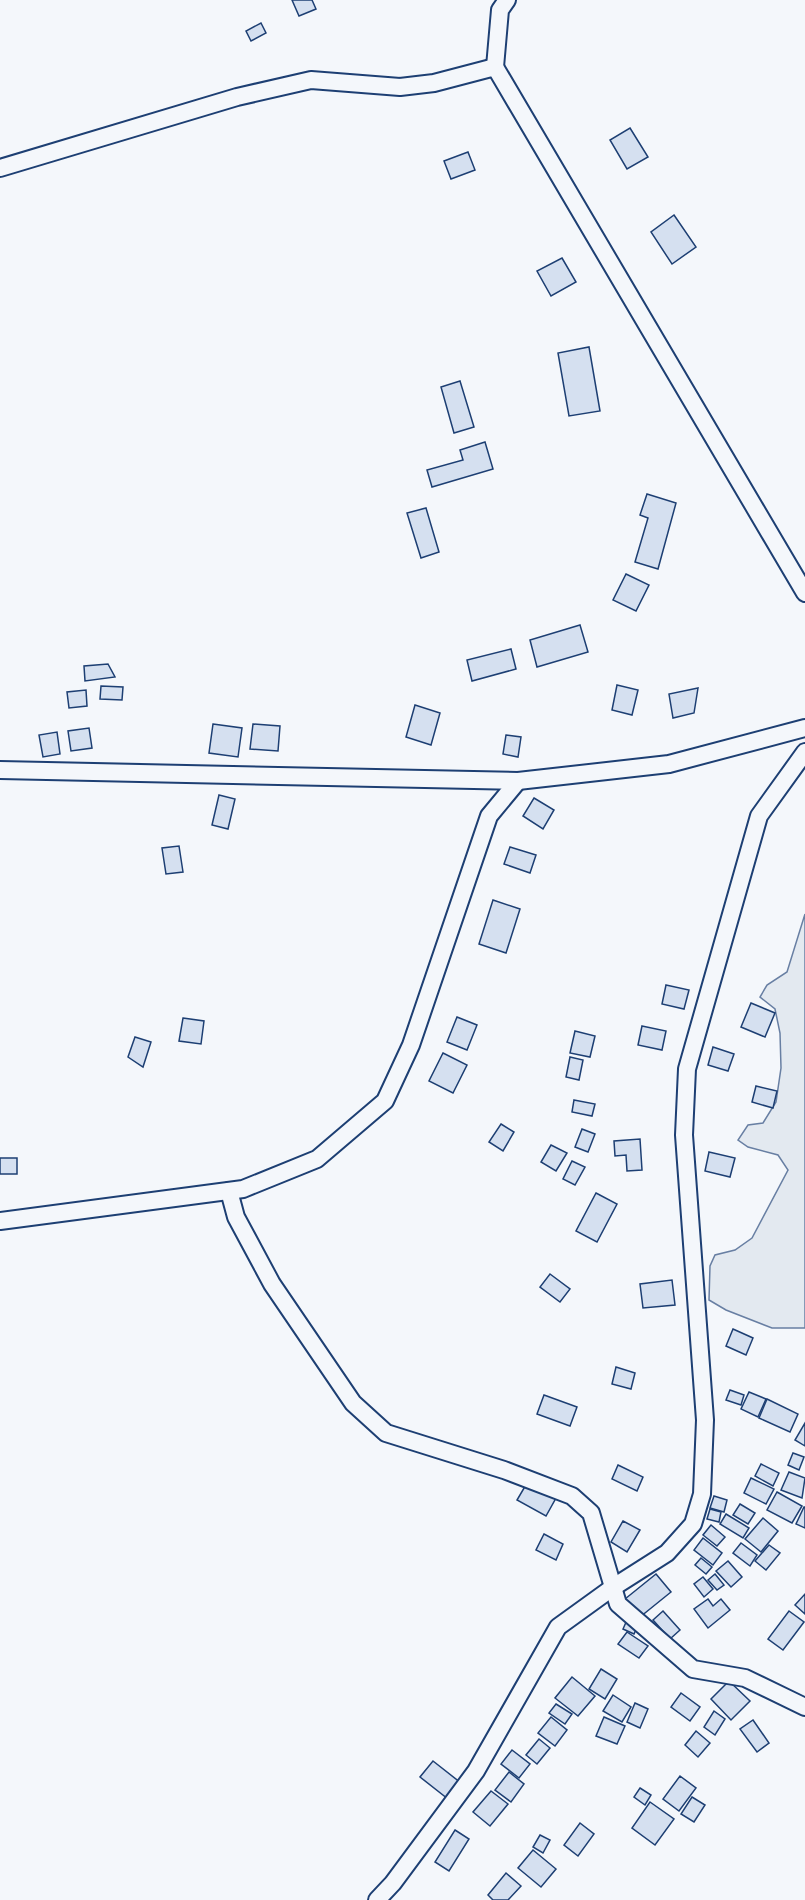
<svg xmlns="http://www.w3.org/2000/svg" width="805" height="1900" viewBox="0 0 805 1900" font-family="Figtree,sans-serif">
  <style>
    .green { fill: #e3e9f0; stroke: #687fa3; stroke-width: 1.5 }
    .building { fill: #d5e0f0; stroke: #1d3f73; stroke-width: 1.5 }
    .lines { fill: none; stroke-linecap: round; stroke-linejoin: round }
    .street-casing { stroke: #1d3f73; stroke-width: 20 }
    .street { stroke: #f4f7fb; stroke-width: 16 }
  </style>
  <rect width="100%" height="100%" fill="#f4f7fb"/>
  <path class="green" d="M 805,914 L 805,1328 L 772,1328 L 726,1310 L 709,1300 L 710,1266 L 715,1255 L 735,1250 L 752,1238 L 788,1170 L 778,1155 L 748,1147 L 738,1140 L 748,1125 L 763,1123 L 776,1102 L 781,1068 L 780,1033 L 775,1009 L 760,997 L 767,985 L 787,972 Z"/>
  <g class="building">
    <path d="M 292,0 L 312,0 L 316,9 L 299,16 Z"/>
    <path d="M 261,23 L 266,33 L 251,41 L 246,31 Z"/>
    <path d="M 630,128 L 648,157 L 627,169 L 610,140 Z"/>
    <path d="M 468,152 L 475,170 L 451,179 L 444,161 Z"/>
    <path d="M 674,215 L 696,247 L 672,264 L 651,232 Z"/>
    <path d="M 562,258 L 576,282 L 551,296 L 537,271 Z"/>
    <path d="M 589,347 L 600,411 L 569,416 L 558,353 Z"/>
    <path d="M 460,381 L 474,427 L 454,433 L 441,387 Z"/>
    <path d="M 485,442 L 493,469 L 432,487 L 427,470 L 463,460 L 460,450 Z"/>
    <path d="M 647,494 L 676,503 L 658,569 L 635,562 L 648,518 L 640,515 Z"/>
    <path d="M 426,508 L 439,552 L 421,558 L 407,513 Z"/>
    <path d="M 626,574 L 649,585 L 636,611 L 613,600 Z"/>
    <path d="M 580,625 L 588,652 L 537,667 L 530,640 Z"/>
    <path d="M 511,649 L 516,669 L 472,681 L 467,660 Z"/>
    <path d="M 108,664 L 115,677 L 85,681 L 84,666 Z"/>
    <path d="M 617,685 L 638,690 L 632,715 L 612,710 Z"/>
    <path d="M 101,686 L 123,687 L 122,700 L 100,699 Z"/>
    <path d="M 698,688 L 694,713 L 673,718 L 669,694 Z"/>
    <path d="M 86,690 L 87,706 L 69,708 L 67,692 Z"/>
    <path d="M 415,705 L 440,713 L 431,745 L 406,737 Z"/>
    <path d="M 213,724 L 242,728 L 238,757 L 209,753 Z"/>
    <path d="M 253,724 L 280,726 L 278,751 L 250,749 Z"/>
    <path d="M 89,728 L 92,748 L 71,751 L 68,731 Z"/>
    <path d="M 57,732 L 60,754 L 43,757 L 39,735 Z"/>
    <path d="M 506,735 L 521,737 L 518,757 L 503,754 Z"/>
    <path d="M 219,795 L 235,799 L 228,829 L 212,825 Z"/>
    <path d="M 534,798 L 554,810 L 543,829 L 523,816 Z"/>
    <path d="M 179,846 L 183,872 L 166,874 L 162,848 Z"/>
    <path d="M 510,847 L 536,855 L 530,873 L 504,864 Z"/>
    <path d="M 493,900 L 520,909 L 506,953 L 479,944 Z"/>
    <path d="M 666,985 L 689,990 L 684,1009 L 662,1004 Z"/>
    <path d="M 751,1003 L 775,1013 L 765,1037 L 741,1027 Z"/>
    <path d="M 457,1017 L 477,1025 L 467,1050 L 447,1042 Z"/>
    <path d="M 183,1018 L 204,1021 L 201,1044 L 179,1041 Z"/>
    <path d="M 642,1026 L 666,1031 L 662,1050 L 638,1045 Z"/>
    <path d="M 575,1031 L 595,1036 L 590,1057 L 570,1053 Z"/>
    <path d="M 135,1037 L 151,1042 L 143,1067 L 128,1057 Z"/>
    <path d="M 713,1047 L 734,1054 L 728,1071 L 708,1065 Z"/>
    <path d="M 443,1053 L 467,1065 L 453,1093 L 429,1081 Z"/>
    <path d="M 570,1057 L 583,1060 L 579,1080 L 566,1077 Z"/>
    <path d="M 756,1086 L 777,1091 L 773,1108 L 752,1102 Z"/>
    <path d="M 574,1100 L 595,1104 L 592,1116 L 572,1112 Z"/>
    <path d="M 501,1124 L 514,1132 L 503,1151 L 489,1142 Z"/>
    <path d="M 582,1129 L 595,1134 L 588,1152 L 575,1147 Z"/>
    <path d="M 640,1139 L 642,1170 L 627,1171 L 626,1155 L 615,1156 L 614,1141 Z"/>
    <path d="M 551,1145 L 567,1153 L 556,1171 L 541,1162 Z"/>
    <path d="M 709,1152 L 735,1158 L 730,1177 L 705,1171 Z"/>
    <rect x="0" y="1158" width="17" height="16"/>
    <path d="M 572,1161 L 585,1167 L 575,1185 L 563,1179 Z"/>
    <path d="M 596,1193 L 617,1204 L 597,1242 L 576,1231 Z"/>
    <path d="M 550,1274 L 570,1289 L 560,1302 L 540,1287 Z"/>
    <path d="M 672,1280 L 675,1305 L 643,1308 L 640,1284 Z"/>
    <path d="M 733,1329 L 753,1338 L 746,1355 L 726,1346 Z"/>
    <path d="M 616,1367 L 635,1373 L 631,1389 L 612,1384 Z"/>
    <path d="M 730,1390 L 744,1395 L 741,1405 L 726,1400 Z"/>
    <path d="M 749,1392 L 766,1399 L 758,1417 L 741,1409 Z"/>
    <path d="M 544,1395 L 577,1407 L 570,1426 L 537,1414 Z"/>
    <path d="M 767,1399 L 798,1414 L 790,1432 L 759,1418 Z"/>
    <path d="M 805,1423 L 805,1446 L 795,1440 Z"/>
    <path d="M 793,1453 L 804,1457 L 799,1470 L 788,1465 Z"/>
    <path d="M 761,1464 L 779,1473 L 773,1486 L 755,1476 Z"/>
    <path d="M 618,1465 L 643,1477 L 637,1491 L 612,1479 Z"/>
    <path d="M 789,1472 L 805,1478 L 802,1498 L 781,1490 Z"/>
    <path d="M 751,1478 L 774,1489 L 766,1504 L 744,1493 Z"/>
    <path d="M 527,1483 L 556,1498 L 546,1516 L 517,1500 Z"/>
    <path d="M 777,1492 L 802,1506 L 792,1523 L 767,1510 Z"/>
    <path d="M 714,1496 L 727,1500 L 724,1512 L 710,1508 Z"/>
    <path d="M 740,1504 L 755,1513 L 748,1524 L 733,1515 Z"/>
    <path d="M 804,1507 L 805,1507 L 805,1528 L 796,1524 Z"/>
    <path d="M 710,1509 L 721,1512 L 719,1522 L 707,1519 Z"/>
    <path d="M 726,1514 L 749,1528 L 743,1538 L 720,1524 Z"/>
    <path d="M 763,1518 L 778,1531 L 761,1552 L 745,1539 Z"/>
    <path d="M 623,1521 L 640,1530 L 627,1552 L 611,1542 Z"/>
    <path d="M 711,1525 L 725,1537 L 717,1546 L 703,1535 Z"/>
    <path d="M 544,1534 L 563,1544 L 556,1560 L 536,1550 Z"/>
    <path d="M 703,1538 L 722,1553 L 713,1565 L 694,1550 Z"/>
    <path d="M 741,1543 L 757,1555 L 750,1566 L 733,1553 Z"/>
    <path d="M 769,1545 L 780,1553 L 766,1570 L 755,1561 Z"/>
    <path d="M 701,1558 L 712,1567 L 706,1574 L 695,1565 Z"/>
    <path d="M 728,1561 L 742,1577 L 731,1587 L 716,1571 Z"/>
    <path d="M 656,1574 L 671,1592 L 640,1617 L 625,1599 Z"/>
    <path d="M 715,1574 L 724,1585 L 717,1590 L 708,1580 Z"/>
    <path d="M 703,1577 L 713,1589 L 704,1597 L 694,1584 Z"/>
    <path d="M 805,1594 L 805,1614 L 795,1605 Z"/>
    <path d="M 708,1599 L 713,1606 L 721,1599 L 730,1610 L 708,1628 L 694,1609 Z"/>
    <path d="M 663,1611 L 680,1630 L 670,1639 L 653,1620 Z"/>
    <path d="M 789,1611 L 804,1622 L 783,1650 L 768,1639 Z"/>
    <path d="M 627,1620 L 638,1625 L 634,1634 L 623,1629 Z"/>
    <path d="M 627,1632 L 648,1646 L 639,1658 L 618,1644 Z"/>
    <path d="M 601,1669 L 617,1679 L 605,1699 L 589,1689 Z"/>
    <path d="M 572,1677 L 595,1696 L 578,1716 L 555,1698 Z"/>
    <path d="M 729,1681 L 750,1701 L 731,1720 L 711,1699 Z"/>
    <path d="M 681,1693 L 700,1707 L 690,1721 L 671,1707 Z"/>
    <path d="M 613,1695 L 631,1707 L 622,1722 L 603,1711 Z"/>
    <path d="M 635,1703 L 648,1709 L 640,1728 L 627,1722 Z"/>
    <path d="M 556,1704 L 572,1714 L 565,1724 L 549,1713 Z"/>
    <path d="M 714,1711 L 725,1719 L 715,1735 L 704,1727 Z"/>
    <path d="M 551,1717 L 567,1730 L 555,1746 L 538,1733 Z"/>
    <path d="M 604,1717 L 625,1726 L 617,1744 L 596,1736 Z"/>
    <path d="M 753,1720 L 769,1743 L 757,1752 L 740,1729 Z"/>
    <path d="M 696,1731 L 710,1743 L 698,1757 L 685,1745 Z"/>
    <path d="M 539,1739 L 550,1748 L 537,1764 L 526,1755 Z"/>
    <path d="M 512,1750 L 530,1764 L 519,1778 L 501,1764 Z"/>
    <path d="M 433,1761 L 461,1783 L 448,1799 L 420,1777 Z"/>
    <path d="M 509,1772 L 524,1784 L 511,1802 L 495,1790 Z"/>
    <path d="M 680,1776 L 696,1788 L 679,1811 L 663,1799 Z"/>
    <path d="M 640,1788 L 651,1795 L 645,1805 L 634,1797 Z"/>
    <path d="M 491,1791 L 508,1804 L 490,1826 L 473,1812 Z"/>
    <path d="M 692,1797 L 705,1805 L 694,1822 L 681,1814 Z"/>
    <path d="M 650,1802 L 674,1819 L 655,1845 L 632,1828 Z"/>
    <path d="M 580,1823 L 594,1834 L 578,1856 L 564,1845 Z"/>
    <path d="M 455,1830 L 469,1839 L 449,1871 L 435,1862 Z"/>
    <path d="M 540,1835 L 550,1840 L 543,1853 L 533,1847 Z"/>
    <path d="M 533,1850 L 556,1869 L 541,1887 L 518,1868 Z"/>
    <path d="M 506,1873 L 521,1886 L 508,1900 L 493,1900 L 488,1895 Z"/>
  </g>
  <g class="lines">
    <g class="street-casing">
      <g id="street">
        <path d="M 495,67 L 500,10 L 507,0"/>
        <path d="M 0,168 L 237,97 L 311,80 L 400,87 L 434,83 L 495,67 L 805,593"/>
        <path d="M 0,770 L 518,781 L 669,764 L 805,728"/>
        <path d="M 229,1191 L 236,1217 L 272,1284 L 353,1403 L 386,1433 L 504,1470 L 572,1496 L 591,1513 L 618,1604 L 693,1669 L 745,1678 L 805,1707"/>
        <path d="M 0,1221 L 243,1189 L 317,1159 L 385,1101 L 411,1045 L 489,816 L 518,781"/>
        <path d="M 377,1900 L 393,1883 L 476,1771 L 558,1627 L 612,1588 L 667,1553 L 693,1524 L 702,1494 L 705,1420 L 684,1135 L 687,1069 L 759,816 L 805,752"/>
      </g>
    </g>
    <use href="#street" class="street"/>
  </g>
</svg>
